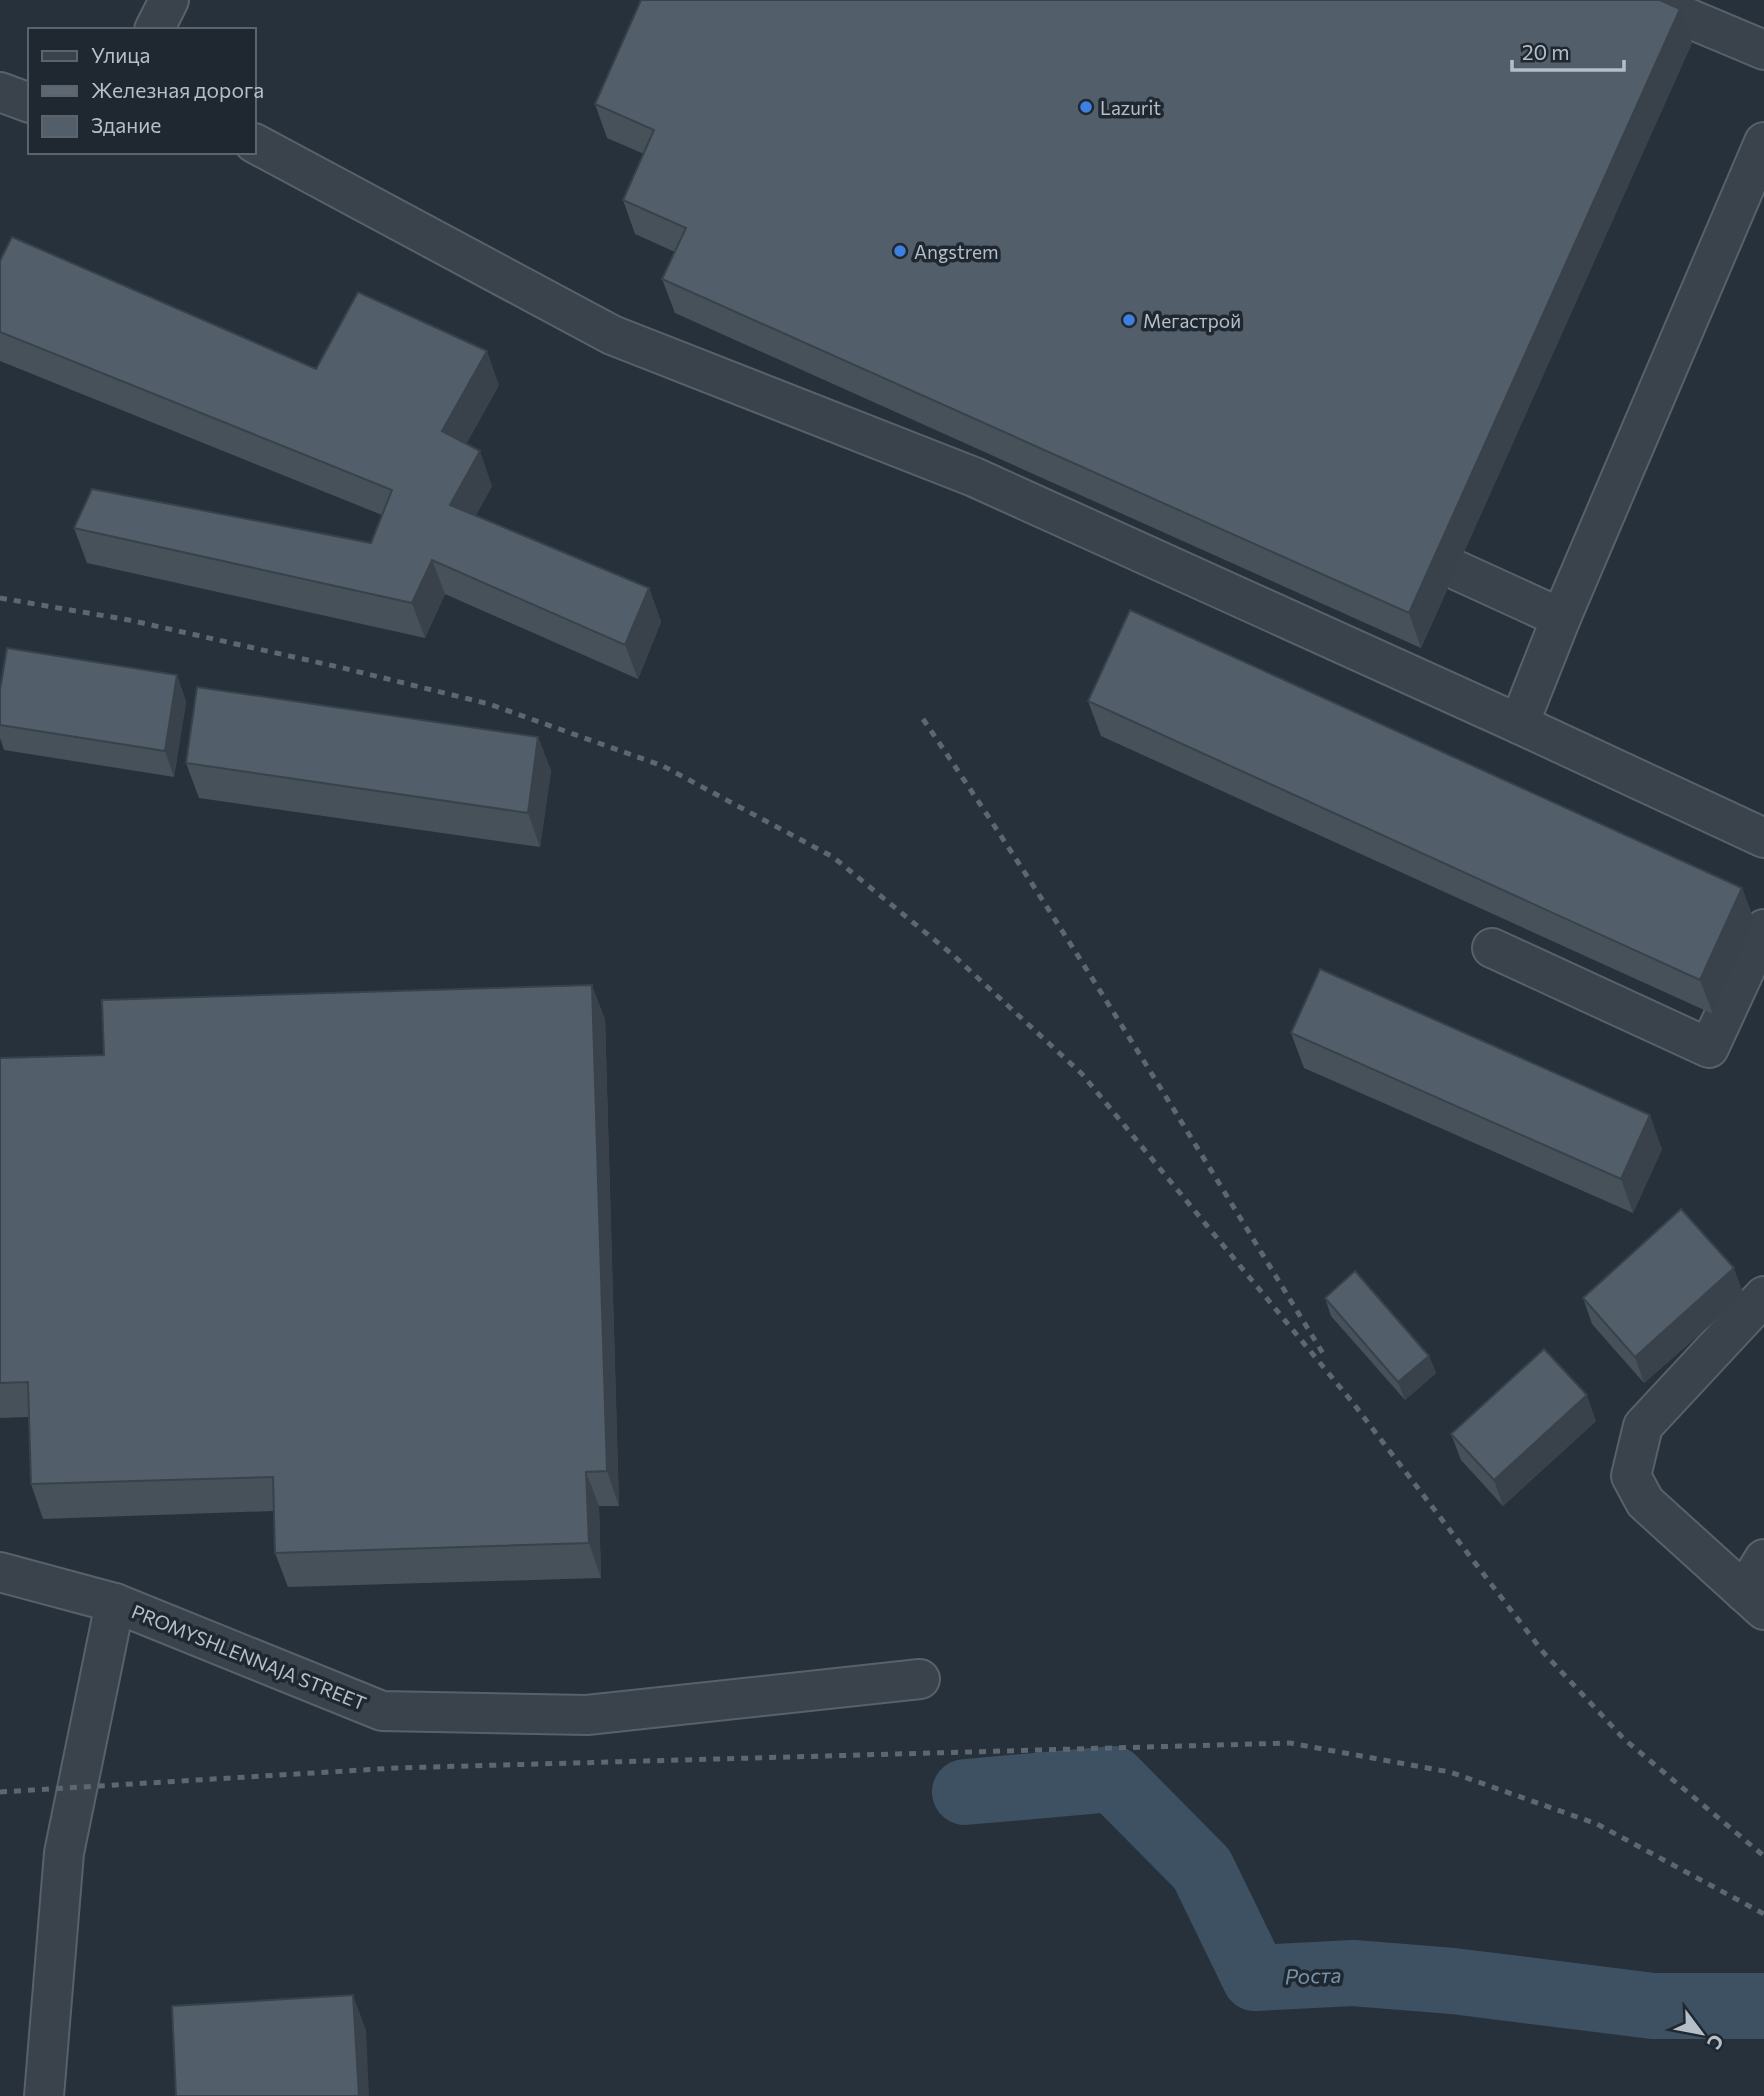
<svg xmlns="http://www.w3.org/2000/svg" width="1764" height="2096" viewBox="0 0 1764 2096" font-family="Commissioner,sans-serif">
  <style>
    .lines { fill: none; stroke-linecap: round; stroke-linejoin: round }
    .river { stroke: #3d5162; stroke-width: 66 }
    .minor-casing { stroke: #58616a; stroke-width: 42 }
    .minor { stroke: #3a434c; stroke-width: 38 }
    .rail { stroke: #5c6772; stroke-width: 5; stroke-dasharray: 7 7; stroke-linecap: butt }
    .wall { fill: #47515a }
    .shaded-wall { fill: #39424a }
    .building { fill: #525e69; stroke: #39424a; stroke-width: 2 }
    .shop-dot { fill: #3f7fe0; stroke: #1f2831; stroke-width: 2.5 }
    .labels { text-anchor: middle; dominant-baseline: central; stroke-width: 7; stroke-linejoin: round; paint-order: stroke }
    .poi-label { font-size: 19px; fill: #b6bec7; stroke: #1f2831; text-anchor: start }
    .street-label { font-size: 19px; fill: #b6bec7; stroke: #1f2831 }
    .water-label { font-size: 21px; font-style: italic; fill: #7992a7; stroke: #1f2831 }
  </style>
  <rect width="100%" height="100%" fill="#26313b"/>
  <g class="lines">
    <path class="river" d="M 965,1792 L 1113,1779 L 1202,1869 L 1255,1978 L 1353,1973 L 1453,1981 L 1653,2006 L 1764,2006"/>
    <g class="minor-casing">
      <g id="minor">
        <path d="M 1645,0 L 1764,50"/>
        <path d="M 154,30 L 169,0"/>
        <path d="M 0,92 L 30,103"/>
        <path d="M 254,143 L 612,335 L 974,477 L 1519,724 L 1764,838"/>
        <path d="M 1456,570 L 1561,618"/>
        <path d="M 1519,724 L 1561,618 L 1764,142"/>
        <path d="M 1492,948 L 1709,1048 L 1764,929"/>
        <path d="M 1764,1296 L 1643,1426 L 1631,1476 L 1645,1502 L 1764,1610"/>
        <path d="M 0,1572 L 115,1603 L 382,1711 L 587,1715 L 920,1679"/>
        <path d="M 1744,1592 L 1764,1559"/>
        <path d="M 44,2096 L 64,1853 L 115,1603"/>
      </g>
    </g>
    <use href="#minor" class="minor"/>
    <g class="rail">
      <path d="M 0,598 L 129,620 L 343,668 L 489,704 L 663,766 L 833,857 L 953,955 L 1082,1074 L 1353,1403 L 1543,1652 L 1624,1739 L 1764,1856"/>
      <path d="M 923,719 C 1064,926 1193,1141 1324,1355"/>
      <path d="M 0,1792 L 395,1768 L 1290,1743 L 1450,1772 L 1597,1824 L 1764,1914"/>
    </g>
  </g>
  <g class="wall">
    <path d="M 1692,43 L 1421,648 L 675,313 L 662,279 L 675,252 L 635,234 L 623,200 L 644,154 L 607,138 L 595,104 Z"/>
    <path d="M 0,261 L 316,369 L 499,385 L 466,444 L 492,486 L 476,515 L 649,588 L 661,622 L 638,679 L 445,594 L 425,638 L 87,563 L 74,528 L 371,543 L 382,515 L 0,361 Z"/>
    <path d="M 177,675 L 186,702 L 174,777 L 4,750 L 0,738 L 0,690 Z"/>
    <path d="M 1088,701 L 1742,888 L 1755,923 L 1713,1014 L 1101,736 Z"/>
    <path d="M 538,737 L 551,771 L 540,847 L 199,798 L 186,763 Z"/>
    <path d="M 605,1019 L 619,1506 L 599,1506 L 601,1578 L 288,1587 L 275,1553 L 274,1511 L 43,1519 L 31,1484 L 29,1417 L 0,1418 L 0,1058 L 104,1055 Z"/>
    <path d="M 1291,1033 L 1662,1149 L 1633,1213 L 1304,1068 Z"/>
    <path d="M 1744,1295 L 1644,1383 L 1592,1324 L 1583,1298 Z"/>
    <path d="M 1325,1298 L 1429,1356 L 1436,1373 L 1405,1400 L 1331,1316 Z"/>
    <path d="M 1596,1421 L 1503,1506 L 1461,1460 L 1451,1434 Z"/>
  </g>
  <g class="shaded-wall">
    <path d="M 1680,9 L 1692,43 L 1421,648 L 1409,613 Z"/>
    <path d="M 487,351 L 499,385 L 454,466 L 442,431 Z"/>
    <path d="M 480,451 L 492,486 L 463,539 L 450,505 Z"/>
    <path d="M 432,560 L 445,594 L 425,638 L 412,603 Z"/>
    <path d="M 649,588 L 661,622 L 638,679 L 625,645 Z"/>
    <path d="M 177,675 L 186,702 L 174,777 L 165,751 Z"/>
    <path d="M 538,737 L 551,771 L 540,847 L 528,813 Z"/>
    <path d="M 1742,888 L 1755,923 L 1713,1014 L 1700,980 Z"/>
    <path d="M 592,985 L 605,1019 L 619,1506 L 607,1471 Z"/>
    <path d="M 1650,1115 L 1662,1149 L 1633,1213 L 1621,1179 Z"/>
    <path d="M 1734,1268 L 1744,1295 L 1644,1383 L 1635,1357 Z"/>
    <path d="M 1429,1356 L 1436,1373 L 1405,1400 L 1398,1382 Z"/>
    <path d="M 1587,1395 L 1596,1421 L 1503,1506 L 1494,1480 Z"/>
    <path d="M 586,1472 L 599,1506 L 601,1578 L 589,1543 Z"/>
    <path d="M 353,1995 L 366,2030 L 369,2096 L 359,2096 Z"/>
  </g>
  <g class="building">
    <path d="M 641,0 L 1660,0 L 1680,9 L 1409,613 L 662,279 L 686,228 L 623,200 L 654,130 L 595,104 Z"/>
    <path d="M 12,237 L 316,369 L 358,292 L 487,351 L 442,431 L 480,451 L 450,505 L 649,588 L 625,645 L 432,560 L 412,603 L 74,528 L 92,489 L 371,543 L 392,490 L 0,332 L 0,261 Z"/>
    <path d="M 1130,610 L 1742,888 L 1700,980 L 1088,701 Z"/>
    <path d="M 7,648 L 177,675 L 165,751 L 0,725 L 0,690 Z"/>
    <path d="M 197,687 L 538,737 L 528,813 L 186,763 Z"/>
    <path d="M 1320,969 L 1650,1115 L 1621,1179 L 1291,1033 Z"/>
    <path d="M 592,985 L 607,1471 L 586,1472 L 589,1543 L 275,1553 L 273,1477 L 31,1484 L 28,1382 L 0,1383 L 0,1058 L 104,1055 L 102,1000 Z"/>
    <path d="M 1681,1209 L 1734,1268 L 1635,1357 L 1583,1298 Z"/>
    <path d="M 1355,1271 L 1429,1356 L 1398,1382 L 1325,1298 Z"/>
    <path d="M 1544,1349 L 1587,1395 L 1494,1480 L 1451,1434 Z"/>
    <path d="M 353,1995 L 359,2096 L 176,2096 L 172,2006 Z"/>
  </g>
  <g class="shop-dot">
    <circle cx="1086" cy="107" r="7"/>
    <circle cx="900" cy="251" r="7"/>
    <circle cx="1129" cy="320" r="7"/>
  </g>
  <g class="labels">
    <g class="poi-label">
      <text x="1100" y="107">Lazurit</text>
      <text x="914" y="251">Angstrem</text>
      <text x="1143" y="320">Мегастрой</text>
    </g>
    <g class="street-label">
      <text transform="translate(249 1657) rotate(22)">PROMYSHLENNAJA STREET</text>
    </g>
    <g class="water-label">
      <text transform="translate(1313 1975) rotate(-2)">Роста</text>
    </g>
  </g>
  <rect x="28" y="28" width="228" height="126" fill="#1f2831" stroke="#5b646d" stroke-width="2"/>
  <rect x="42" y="51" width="35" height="10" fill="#3a434c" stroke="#5b646d" stroke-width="2"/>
  <text x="91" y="63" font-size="21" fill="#b6bec7">Улица</text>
  <rect x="42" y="86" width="35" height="10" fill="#5c6772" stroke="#5b646d" stroke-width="2"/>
  <text x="91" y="98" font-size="21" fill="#b6bec7">Железная дорога</text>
  <rect x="42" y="116" width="35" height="21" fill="#525e69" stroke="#5b646d" stroke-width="2"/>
  <text x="91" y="133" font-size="21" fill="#b6bec7">Здание</text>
  <g transform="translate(1701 2033) rotate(122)" stroke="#1f2831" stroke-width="5" paint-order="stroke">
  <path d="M0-5L12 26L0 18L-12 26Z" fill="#b6bec7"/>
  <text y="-10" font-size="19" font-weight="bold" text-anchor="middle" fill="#b6bec7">С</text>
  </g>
  <path d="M1512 60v10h112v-10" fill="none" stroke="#b6bec7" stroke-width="3.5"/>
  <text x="1522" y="60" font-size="21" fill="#b6bec7" stroke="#1f2831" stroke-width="5" paint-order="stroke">20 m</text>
</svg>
